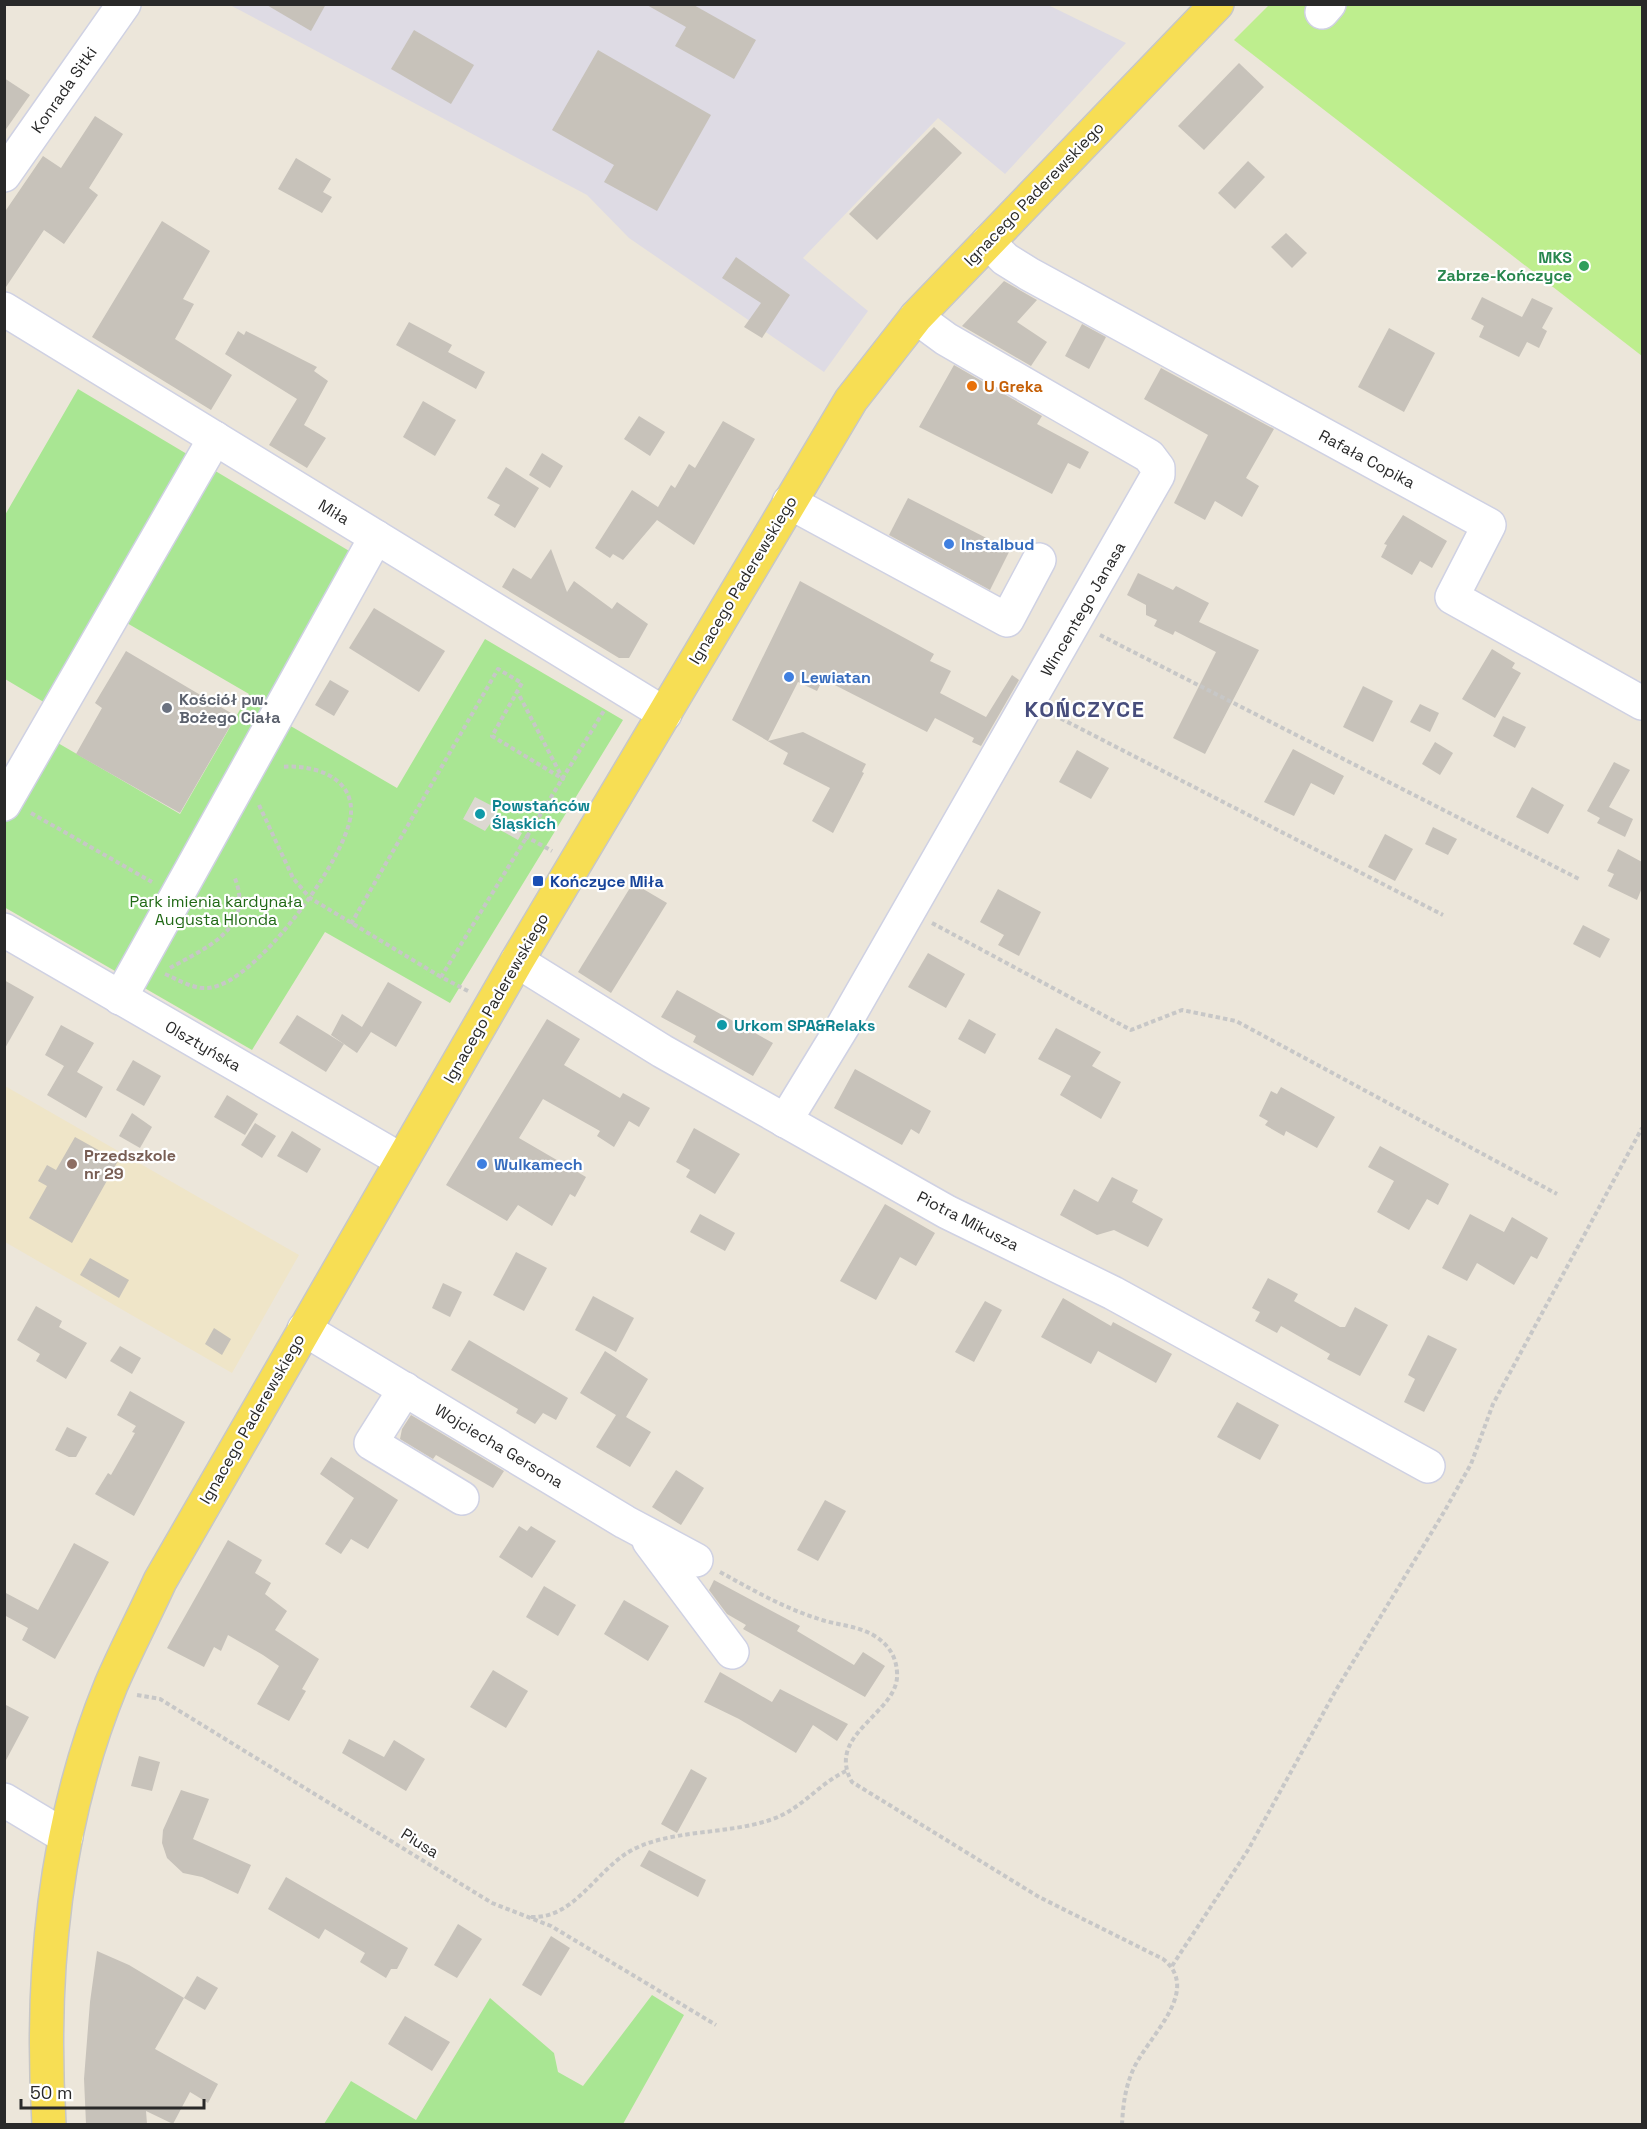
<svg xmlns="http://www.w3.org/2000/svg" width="1647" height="2129" viewBox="0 0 1647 2129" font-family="'Space Grotesk',sans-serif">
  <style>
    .industrial { fill: #dedbe4 }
    .education { fill: #efe5c8 }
    .green { fill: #a9e693 }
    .pitch { fill: #beee8e }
    .plaza { fill: #dcd8d1 }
    .building { fill: #c7c2ba }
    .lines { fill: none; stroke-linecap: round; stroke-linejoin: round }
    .minor-casing { stroke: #cfd1e3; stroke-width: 36 }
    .major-casing { stroke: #c7c7c7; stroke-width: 36 }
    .path { stroke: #c7c7c7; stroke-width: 4; stroke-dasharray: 4.5 3; stroke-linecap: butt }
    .minor { stroke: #fff; stroke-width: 33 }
    .major { stroke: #f7de54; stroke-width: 33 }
    .leisure-dot { fill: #2e9e5b; stroke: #fff; stroke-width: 2 }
    .food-dot { fill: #e8710a; stroke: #fff; stroke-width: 2 }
    .shop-dot { fill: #3f7fe0; stroke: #fff; stroke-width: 2 }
    .worship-dot { fill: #6b7280; stroke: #fff; stroke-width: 2 }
    .culture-dot { fill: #0f9aa8; stroke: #fff; stroke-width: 2 }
    .transit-dot { fill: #1a4fb4; stroke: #fff; stroke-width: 2 }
    .education-dot { fill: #8d6e63; stroke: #fff; stroke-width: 2 }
    .labels { text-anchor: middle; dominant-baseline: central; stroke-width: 4.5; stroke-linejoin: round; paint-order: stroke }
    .street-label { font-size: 16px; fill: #292929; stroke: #fff }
    .leisure-label { font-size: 16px; font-weight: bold; fill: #27864d; stroke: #fff; text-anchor: end }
    .food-label { font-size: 16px; font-weight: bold; fill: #c56008; stroke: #fff; text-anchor: start }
    .shop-label { font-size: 16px; font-weight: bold; fill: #366cbe; stroke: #fff; text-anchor: start }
    .worship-label { font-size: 16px; font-weight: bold; fill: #5b616d; stroke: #fff; text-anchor: start }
    .culture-label { font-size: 16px; font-weight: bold; fill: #0d838f; stroke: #fff; text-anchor: start }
    .transit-label { font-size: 16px; font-weight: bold; fill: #164399; stroke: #fff; text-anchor: start }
    .park-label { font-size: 16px; fill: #216916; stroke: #fff }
    .education-label { font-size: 16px; font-weight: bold; fill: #785e54; stroke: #fff; text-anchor: start }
    .district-label { font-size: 22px; font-weight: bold; letter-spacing: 1.5px; fill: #474d7c; stroke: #fff }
  </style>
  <rect width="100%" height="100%" fill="#ece6da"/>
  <path class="industrial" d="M 1046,4 L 1126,43 L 1005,174 L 938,118 L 803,258 L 868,311 L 824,372 L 629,238 L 587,195 L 230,5 Z"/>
  <path class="education" d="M 5,1086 L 299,1255 L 232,1373 L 5,1242 Z"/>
  <g class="green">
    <path d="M 78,389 L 371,564 L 282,721 L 397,788 L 485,639 L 623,720 L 450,1003 L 325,932 L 252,1050 L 4,907 L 5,818 L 51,739 L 180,814 L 249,694 L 120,619 L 47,704 L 5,679 L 5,515 Z"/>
    <path d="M 652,1995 L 684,2015 L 623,2124 L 324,2124 L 351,2081 L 416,2120 L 490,1998 L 554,2053 L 558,2072 L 583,2086 Z"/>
  </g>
  <path class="pitch" d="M 1269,5 L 1642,5 L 1642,356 L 1234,40 Z"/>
  <path class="plaza" d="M 475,797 L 498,809 L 493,817 L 522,833 L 518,840 L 490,824 L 485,831 L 463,819 Z"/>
  <g class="building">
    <path d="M 265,4 L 326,4 L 311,31 Z"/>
    <path d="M 645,4 L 692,4 L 756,40 L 734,79 L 675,46 L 686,27 Z"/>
    <path d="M 414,30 L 474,65 L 451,104 L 391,69 Z"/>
    <path d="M 598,50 L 711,115 L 657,211 L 604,182 L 614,165 L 552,130 Z"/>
    <path d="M 1239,63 L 1264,87 L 1204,150 L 1178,126 Z"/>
    <path d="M 4,78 L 30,95 L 4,132 Z"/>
    <path d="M 95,116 L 123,134 L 89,188 L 98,195 L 64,244 L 44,230 L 4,290 L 4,213 L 43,156 L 61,168 Z"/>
    <path d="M 934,127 L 962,153 L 877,240 L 849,214 Z"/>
    <path d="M 296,158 L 331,179 L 323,192 L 332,197 L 322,213 L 278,189 Z"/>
    <path d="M 1248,161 L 1265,177 L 1235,209 L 1218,193 Z"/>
    <path d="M 162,221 L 210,251 L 183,299 L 194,304 L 175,339 L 232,375 L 211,410 L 92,337 Z"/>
    <path d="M 1286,233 L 1307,253 L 1292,268 L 1271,247 Z"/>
    <path d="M 736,257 L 790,295 L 762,338 L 744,327 L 761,303 L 722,278 Z"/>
    <path d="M 1004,281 L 1037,300 L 1017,322 L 1047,342 L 1031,366 L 962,326 Z"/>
    <path d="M 1482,297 L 1522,317 L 1532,298 L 1553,308 L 1542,328 L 1547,331 L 1539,348 L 1527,342 L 1519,357 L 1479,337 L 1484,326 L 1471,319 Z"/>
    <path d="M 409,322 L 452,345 L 448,352 L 485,372 L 476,389 L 396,345 Z"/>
    <path d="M 1082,324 L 1106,337 L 1089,369 L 1065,356 Z"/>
    <path d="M 1389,328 L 1435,353 L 1404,412 L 1358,387 Z"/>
    <path d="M 238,331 L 244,335 L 246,331 L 317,367 L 314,371 L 328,381 L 304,425 L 326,438 L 307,468 L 269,445 L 297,399 L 225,354 Z"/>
    <path d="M 954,365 L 1042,416 L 1037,424 L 1089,452 L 1080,469 L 1068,463 L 1052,494 L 919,427 Z"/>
    <path d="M 1161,368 L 1274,429 L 1246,478 L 1259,486 L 1242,517 L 1215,501 L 1205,520 L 1174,503 L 1208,435 L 1144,399 Z"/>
    <path d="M 423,401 L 456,420 L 435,456 L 403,437 Z"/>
    <path d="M 639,416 L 665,432 L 650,456 L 624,439 Z"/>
    <path d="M 723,421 L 755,439 L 694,545 L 657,520 L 623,560 L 613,554 L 610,558 L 595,548 L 632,490 L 658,507 L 671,485 L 675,488 L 689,464 L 695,468 Z"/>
    <path d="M 542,453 L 563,466 L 550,488 L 529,475 Z"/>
    <path d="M 506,467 L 539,488 L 515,528 L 494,515 L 500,505 L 487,498 Z"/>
    <path d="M 908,498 L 1010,550 L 990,590 L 889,535 Z"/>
    <path d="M 1403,515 L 1447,541 L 1432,568 L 1420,561 L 1412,575 L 1381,557 L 1387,545 L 1384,544 Z"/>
    <path d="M 551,549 L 567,592 L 574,581 L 612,609 L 617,602 L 648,624 L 629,658 L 619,658 L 502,587 L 513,568 L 531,579 Z"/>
    <path d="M 1138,573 L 1173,590 L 1176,586 L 1209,603 L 1199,622 L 1259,650 L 1205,754 L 1173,738 L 1216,652 L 1175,631 L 1173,635 L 1154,626 L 1157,620 L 1146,615 L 1146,605 L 1127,595 Z"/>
    <path d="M 800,581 L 934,654 L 930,661 L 951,671 L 940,693 L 986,717 L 1012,675 L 1019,680 L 981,746 L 972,742 L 974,738 L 935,718 L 927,732 L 823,679 L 817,691 L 798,682 L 768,741 L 803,732 L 866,764 L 862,772 L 864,773 L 833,833 L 812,821 L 830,788 L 783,764 L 788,753 L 732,720 Z"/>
    <path d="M 374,608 L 445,651 L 419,692 L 349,648 Z"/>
    <path d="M 1492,649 L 1515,663 L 1512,668 L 1521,673 L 1495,718 L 1462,699 Z"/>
    <path d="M 126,651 L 236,716 L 180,813 L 76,754 L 102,708 L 95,703 Z"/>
    <path d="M 330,680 L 349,691 L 334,716 L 315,705 Z"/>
    <path d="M 1363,686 L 1393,701 L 1373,742 L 1343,727 Z"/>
    <path d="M 1420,704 L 1439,713 L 1430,732 L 1410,722 Z"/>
    <path d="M 1503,716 L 1526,727 L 1515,748 L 1493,736 Z"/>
    <path d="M 1435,742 L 1453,753 L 1440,775 L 1422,764 Z"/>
    <path d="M 1293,749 L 1344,776 L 1334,795 L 1311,783 L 1294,816 L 1264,802 Z"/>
    <path d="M 1077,750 L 1109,768 L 1091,799 L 1059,782 Z"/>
    <path d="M 1614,762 L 1630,770 L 1609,807 L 1633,819 L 1625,837 L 1597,823 L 1600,818 L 1587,811 Z"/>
    <path d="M 1532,787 L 1564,805 L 1548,834 L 1516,817 Z"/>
    <path d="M 1433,827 L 1457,839 L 1448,855 L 1425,844 Z"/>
    <path d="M 1385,834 L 1413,849 L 1395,881 L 1368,867 Z"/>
    <path d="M 1618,849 L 1642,862 L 1642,888 L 1637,900 L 1608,886 L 1614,874 L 1607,871 Z"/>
    <path d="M 633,883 L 667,903 L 611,993 L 578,972 Z"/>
    <path d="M 998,889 L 1041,912 L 1019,956 L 998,945 L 1004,935 L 980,922 Z"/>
    <path d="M 1583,925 L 1610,939 L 1600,958 L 1573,944 Z"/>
    <path d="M 928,953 L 965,974 L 946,1008 L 908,987 Z"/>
    <path d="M 4,980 L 34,997 L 4,1050 Z"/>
    <path d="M 388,982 L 422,1002 L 396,1047 L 371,1032 L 357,1053 L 331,1035 L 342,1014 L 362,1027 Z"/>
    <path d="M 677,990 L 773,1043 L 753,1076 L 693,1042 L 696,1036 L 661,1017 Z"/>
    <path d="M 297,1015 L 344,1044 L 326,1072 L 279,1043 Z"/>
    <path d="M 547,1019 L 580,1039 L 564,1065 L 620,1098 L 623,1093 L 650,1108 L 639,1127 L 629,1121 L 614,1147 L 597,1136 L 600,1131 L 543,1099 L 519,1138 L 586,1177 L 575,1197 L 570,1194 L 552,1226 L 518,1205 L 507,1221 L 446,1185 Z"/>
    <path d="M 969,1019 L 996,1034 L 985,1054 L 958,1039 Z"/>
    <path d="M 61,1025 L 94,1043 L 77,1072 L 103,1087 L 86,1118 L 47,1095 L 64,1066 L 45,1055 Z"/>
    <path d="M 1056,1028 L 1101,1052 L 1092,1066 L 1121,1082 L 1101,1119 L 1060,1095 L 1071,1076 L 1038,1059 Z"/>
    <path d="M 133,1060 L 161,1076 L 144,1106 L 116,1090 Z"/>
    <path d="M 855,1069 L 931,1111 L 919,1134 L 911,1129 L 902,1145 L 834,1108 Z"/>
    <path d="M 1281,1087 L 1335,1117 L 1317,1148 L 1286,1131 L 1284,1136 L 1265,1125 L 1268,1121 L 1259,1116 L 1271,1091 L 1277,1094 Z"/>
    <path d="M 227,1095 L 258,1114 L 245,1135 L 214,1117 Z"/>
    <path d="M 132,1113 L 152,1127 L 140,1148 L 119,1136 Z"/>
    <path d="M 255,1123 L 276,1136 L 262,1158 L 241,1145 Z"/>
    <path d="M 694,1128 L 740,1154 L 715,1194 L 686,1177 L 690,1170 L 676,1162 Z"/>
    <path d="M 292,1131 L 321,1149 L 307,1173 L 277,1156 Z"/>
    <path d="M 75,1137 L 118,1161 L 72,1243 L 29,1218 L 47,1186 L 38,1181 L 47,1165 L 56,1170 Z"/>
    <path d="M 1380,1146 L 1449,1184 L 1438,1205 L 1427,1199 L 1409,1230 L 1377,1212 L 1394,1181 L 1368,1167 Z"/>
    <path d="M 1112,1177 L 1138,1190 L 1132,1202 L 1163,1219 L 1148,1247 L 1114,1230 L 1097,1235 L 1060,1215 L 1074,1189 L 1098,1202 Z"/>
    <path d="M 885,1204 L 935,1233 L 916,1266 L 900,1257 L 876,1300 L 840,1281 Z"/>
    <path d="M 700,1214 L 735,1233 L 725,1251 L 690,1232 Z"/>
    <path d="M 1470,1214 L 1504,1232 L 1512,1217 L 1548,1238 L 1537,1259 L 1531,1256 L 1514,1285 L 1477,1263 L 1467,1281 L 1442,1268 Z"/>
    <path d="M 516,1252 L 547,1268 L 524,1311 L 493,1295 Z"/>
    <path d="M 90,1258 L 129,1280 L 119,1298 L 80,1275 Z"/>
    <path d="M 1268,1278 L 1298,1294 L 1294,1301 L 1340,1327 L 1345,1327 L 1355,1307 L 1388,1325 L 1360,1376 L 1327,1359 L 1330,1354 L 1281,1326 L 1277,1333 L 1255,1321 L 1260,1312 L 1252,1308 Z"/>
    <path d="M 443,1283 L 462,1292 L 450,1317 L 432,1308 Z"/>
    <path d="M 593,1296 L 634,1318 L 616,1352 L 575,1330 Z"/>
    <path d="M 1063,1298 L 1111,1326 L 1113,1322 L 1172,1354 L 1156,1383 L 1098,1351 L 1091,1364 L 1041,1337 Z"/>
    <path d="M 985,1301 L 1002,1310 L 974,1362 L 955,1352 Z"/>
    <path d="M 36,1306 L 62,1321 L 59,1327 L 87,1343 L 66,1379 L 36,1361 L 40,1354 L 17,1340 Z"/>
    <path d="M 214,1328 L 231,1339 L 222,1355 L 205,1344 Z"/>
    <path d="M 1428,1335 L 1457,1349 L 1424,1412 L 1404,1402 L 1415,1379 L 1408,1375 Z"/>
    <path d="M 469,1340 L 568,1398 L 556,1420 L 543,1413 L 535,1424 L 516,1413 L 518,1409 L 451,1370 Z"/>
    <path d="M 120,1346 L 141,1358 L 132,1374 L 110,1361 Z"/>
    <path d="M 605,1351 L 648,1379 L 626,1417 L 651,1432 L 630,1467 L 596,1447 L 616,1415 L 580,1393 Z"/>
    <path d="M 130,1391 L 185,1422 L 134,1516 L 95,1494 L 108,1473 L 111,1475 L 135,1433 L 132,1432 L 136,1426 L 117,1415 Z"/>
    <path d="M 1237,1402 L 1279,1425 L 1260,1460 L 1217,1437 Z"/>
    <path d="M 411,1415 L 504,1471 L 493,1488 L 436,1455 L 433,1459 L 400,1439 L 402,1429 Z"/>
    <path d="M 67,1427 L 87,1437 L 76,1457 L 69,1457 L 55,1450 Z"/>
    <path d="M 331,1457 L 398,1500 L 368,1549 L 351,1539 L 341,1554 L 325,1544 L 354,1498 L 320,1474 Z"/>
    <path d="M 676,1470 L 704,1488 L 681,1525 L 652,1507 Z"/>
    <path d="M 825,1500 L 846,1511 L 818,1561 L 797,1550 Z"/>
    <path d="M 519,1526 L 527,1531 L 531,1526 L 556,1541 L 532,1578 L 499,1557 Z"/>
    <path d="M 228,1540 L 262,1560 L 255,1573 L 271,1583 L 265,1594 L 287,1611 L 275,1630 L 319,1659 L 302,1689 L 306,1691 L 289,1721 L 257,1704 L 279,1666 L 263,1655 L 228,1635 L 221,1651 L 214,1647 L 204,1667 L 167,1648 Z"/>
    <path d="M 74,1543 L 109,1562 L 55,1659 L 22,1640 L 28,1628 L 4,1615 L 4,1592 L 38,1610 Z"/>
    <path d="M 714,1580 L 800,1626 L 797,1631 L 854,1665 L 863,1652 L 885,1666 L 865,1697 L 743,1629 L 746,1625 L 727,1614 L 709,1590 Z"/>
    <path d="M 544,1586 L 576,1605 L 558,1636 L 526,1617 Z"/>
    <path d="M 624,1600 L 669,1626 L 648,1661 L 604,1634 Z"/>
    <path d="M 493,1670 L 528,1691 L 506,1728 L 470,1707 Z"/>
    <path d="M 720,1672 L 772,1702 L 780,1689 L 848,1724 L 837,1741 L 813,1725 L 796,1753 L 739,1719 L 704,1702 Z"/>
    <path d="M 4,1704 L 29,1717 L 4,1764 Z"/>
    <path d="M 349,1739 L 384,1757 L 394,1740 L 425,1759 L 406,1791 L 342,1753 Z"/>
    <path d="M 139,1756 L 160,1762 L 152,1791 L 131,1786 Z"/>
    <path d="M 691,1769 L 707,1778 L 677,1833 L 661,1824 Z"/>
    <path d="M 181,1790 L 209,1799 L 193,1839 L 251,1865 L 238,1894 L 202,1877 L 183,1873 L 167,1858 L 162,1843 L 163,1830 Z"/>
    <path d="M 649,1850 L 706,1880 L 698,1897 L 640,1866 Z"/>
    <path d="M 286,1877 L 408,1948 L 397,1969 L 391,1969 L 386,1978 L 360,1962 L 365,1953 L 325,1929 L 319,1939 L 268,1909 Z"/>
    <path d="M 458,1924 L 482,1939 L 457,1978 L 434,1965 Z"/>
    <path d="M 551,1936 L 570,1948 L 541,1996 L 522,1985 Z"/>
    <path d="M 97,1951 L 129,1965 L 184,1998 L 155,2049 L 218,2084 L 208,2103 L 190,2092 L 173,2124 L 146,2111 L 147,2124 L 86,2124 L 84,2079 L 90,2002 Z"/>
    <path d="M 197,1976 L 218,1988 L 205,2010 L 184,1998 Z"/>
    <path d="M 405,2016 L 450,2042 L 432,2071 L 388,2044 Z"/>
  </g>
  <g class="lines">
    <g class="minor-casing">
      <g id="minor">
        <path d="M 1322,12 L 1329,4"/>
        <path d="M 4,175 L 124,4"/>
        <path d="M 988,242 L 1005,259 L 1029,274 L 1489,525 L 1452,597 L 1642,703"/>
        <path d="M 4,309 L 665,714"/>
        <path d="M 789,502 L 1007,620 L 1039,560"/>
        <path d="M 4,804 L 215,438"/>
        <path d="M 4,930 L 401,1160"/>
        <path d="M 517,961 L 662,1051 L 947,1212 L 1113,1293 L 1428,1466"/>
        <path d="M 120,998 L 376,537"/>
        <path d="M 785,1121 L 843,1026 L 1158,475 L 1158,468 L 1149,456 L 946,339 L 916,317"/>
        <path d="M 304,1329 L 625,1522 L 696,1560"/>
        <path d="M 405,1389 L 371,1443 L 462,1498"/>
        <path d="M 649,1541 L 732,1652"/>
        <path d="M 4,1800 L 66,1837"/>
      </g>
    </g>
    <g class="major-casing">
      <path id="major" d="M 49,2124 C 40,1976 54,1824 111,1685 C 126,1650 144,1616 160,1581 L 517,961 L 851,400 L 916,317 L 1217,4"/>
    </g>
    <g class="path">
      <path d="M 1100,635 L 1579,879"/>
      <path d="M 1054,715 L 1443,915"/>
      <path d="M 259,805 L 293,878 L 310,898 L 441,977"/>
      <path d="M 31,813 L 152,882"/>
      <path d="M 525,836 L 552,851"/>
      <path d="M 932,923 L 1131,1030 L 1182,1010 L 1236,1021 L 1557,1194"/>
      <path d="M 351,924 L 498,669 L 522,683 L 492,736 L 563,779 L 517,691"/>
      <path d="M 170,968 C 207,947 256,928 234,876"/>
      <path d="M 165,974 C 179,980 192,989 208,988 C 255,985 348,857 351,813 C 353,775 310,764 281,767"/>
      <path d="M 468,991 L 441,977 L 605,709"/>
      <path d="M 720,1572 C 751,1589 782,1607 816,1618 C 834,1625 856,1625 873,1635 C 887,1643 896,1655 897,1672 C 901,1713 824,1733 852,1782 L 1039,1897 L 1163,1959 C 1203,1991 1147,2037 1133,2070 C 1125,2088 1123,2106 1122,2124"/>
      <path d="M 137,1695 L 160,1699 L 492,1903 L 551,1926 L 716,2025"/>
      <path d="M 531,1917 C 573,1919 595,1873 627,1853 C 665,1829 726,1835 770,1820 C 801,1810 817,1785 846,1771"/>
      <path d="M 1172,1966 L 1248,1850 L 1336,1690 L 1444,1512 L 1471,1464 L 1493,1404 L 1642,1128"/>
    </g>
    <use href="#minor" class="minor"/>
    <use href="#major" class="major"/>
  </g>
  <circle class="leisure-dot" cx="1584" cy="266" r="6"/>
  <circle class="food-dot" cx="972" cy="386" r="6"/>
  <g class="shop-dot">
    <circle cx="949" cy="544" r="6"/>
    <circle cx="789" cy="677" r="6"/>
    <circle cx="482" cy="1164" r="6"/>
  </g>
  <circle class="worship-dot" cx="167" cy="708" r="6"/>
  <g class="culture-dot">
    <circle cx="480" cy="814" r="6"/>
    <circle cx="722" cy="1025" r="6"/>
  </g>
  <rect class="transit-dot" x="532" y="875" width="12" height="12" rx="3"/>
  <circle class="education-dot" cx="72" cy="1164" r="6"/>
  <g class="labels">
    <g class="street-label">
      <text transform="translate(64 90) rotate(-55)">Konrada Sitki</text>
      <text transform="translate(1034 194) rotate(-46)">Ignacego Paderewskiego</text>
      <text transform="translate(1367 459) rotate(28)">Rafała Copika</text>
      <text transform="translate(334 512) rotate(31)">Miła</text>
      <text transform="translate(743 580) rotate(-59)">Ignacego Paderewskiego</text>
      <text transform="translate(1083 609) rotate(-60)">Wincentego Janasa</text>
      <text transform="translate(496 998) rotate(-60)">Ignacego Paderewskiego</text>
      <text transform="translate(203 1046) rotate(30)">Olsztyńska</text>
      <text transform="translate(968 1221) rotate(27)">Piotra Mikusza</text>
      <text transform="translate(252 1419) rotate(-60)">Ignacego Paderewskiego</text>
      <text transform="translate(499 1446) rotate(31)">Wojciecha Gersona</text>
      <text transform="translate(420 1843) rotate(32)">Piusa</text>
    </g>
    <g class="leisure-label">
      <text x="1572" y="257">MKS<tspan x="1572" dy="18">Zabrze-Kończyce</tspan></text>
    </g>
    <g class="food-label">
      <text x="984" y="386">U Greka</text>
    </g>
    <g class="shop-label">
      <text x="961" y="544">Instalbud</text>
      <text x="801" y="677">Lewiatan</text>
      <text x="494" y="1164">Wulkamech</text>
    </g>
    <g class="worship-label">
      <text x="179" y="699">Kościół pw.<tspan x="179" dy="18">Bożego Ciała</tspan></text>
    </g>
    <g class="culture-label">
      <text x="492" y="805">Powstańców<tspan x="492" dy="18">Śląskich</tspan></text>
      <text x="734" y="1025">Urkom SPA&amp;Relaks</text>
    </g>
    <g class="transit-label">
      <text x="550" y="881">Kończyce Miła</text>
    </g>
    <g class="park-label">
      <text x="216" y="901">Park imienia kardynała<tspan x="216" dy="18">Augusta Hlonda</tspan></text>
    </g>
    <g class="education-label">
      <text x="84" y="1155">Przedszkole<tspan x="84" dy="18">nr 29</tspan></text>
    </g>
    <g class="district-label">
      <text x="1085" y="709">KOŃCZYCE</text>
    </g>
  </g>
  <rect width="1647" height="2129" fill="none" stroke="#292929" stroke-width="12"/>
  <path d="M21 2099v9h183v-9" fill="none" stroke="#292929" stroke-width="3"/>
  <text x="30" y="2099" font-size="18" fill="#292929" stroke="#ffffff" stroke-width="4.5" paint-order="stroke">50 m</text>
</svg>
